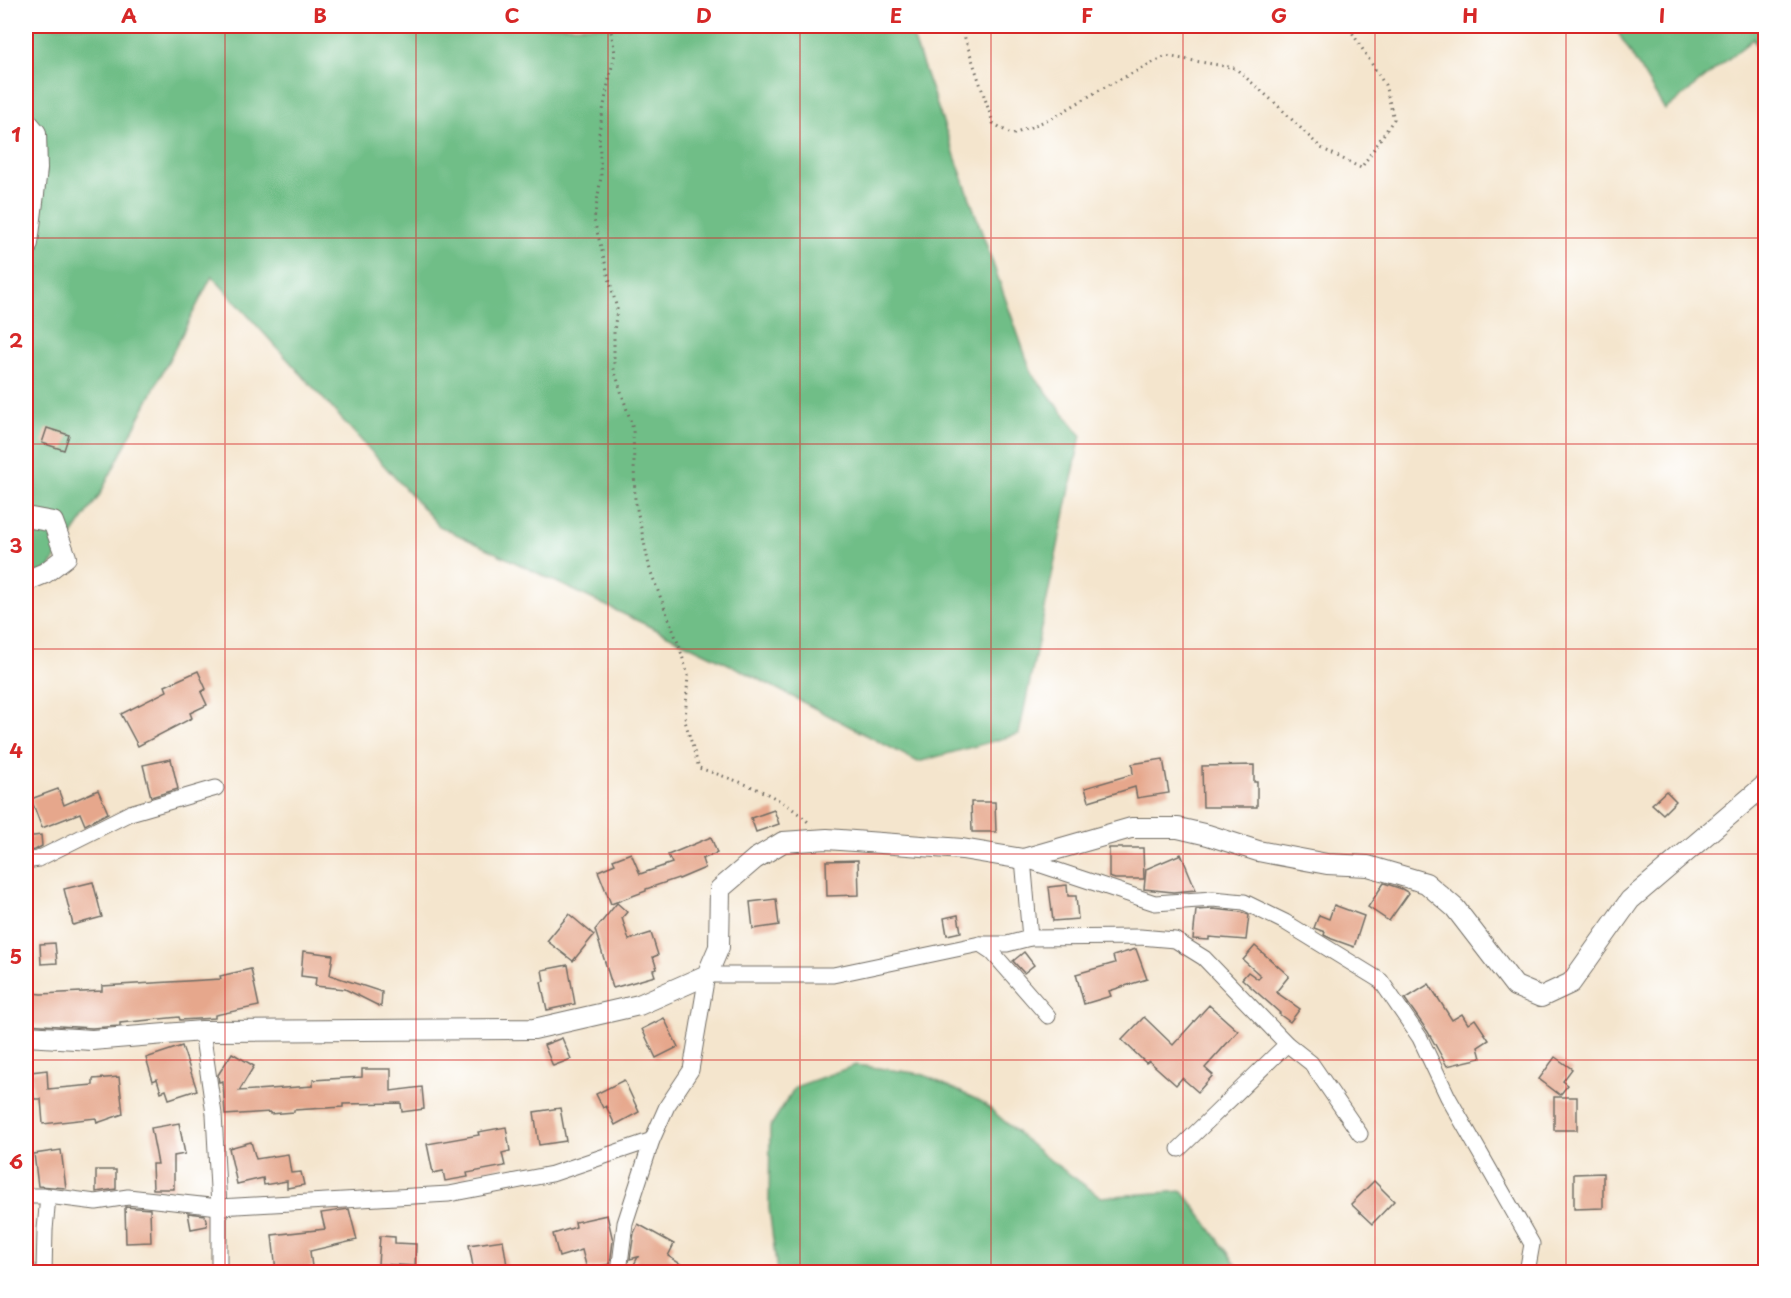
<svg xmlns="http://www.w3.org/2000/svg" width="1791" height="1298" viewBox="0 0 1791 1298" font-family="'Playpen Sans',sans-serif">
  <style>
    .forest { fill: #6fbe87; stroke: #4d7459; stroke-width: 1.5 }
    .building { fill: #e6a78c }
    .lines { fill: none; stroke-linecap: round; stroke-linejoin: round }
    .minor-casing { stroke: #716c64; stroke-width: 17 }
    .tertiary-casing { stroke: #716c64; stroke-width: 22 }
    .path { stroke: #716c64; stroke-width: 3; stroke-dasharray: 1.5 4.5; stroke-linecap: butt }
    .minor { stroke: #fff; stroke-width: 15 }
    .tertiary { stroke: #fff; stroke-width: 20 }
    .grid { fill: none; stroke: #d62828; stroke-width: 1.5; stroke-opacity: 0.55 }
    .neatline { fill: none; stroke: #d62828; stroke-width: 2 }
    .grid-label { font-size: 20px; text-anchor: middle; font-weight: bold; fill: #d62828 }
  </style>
  <rect width="100%" height="100%" fill="#fff"/>
  <filter id="ink" filterUnits="userSpaceOnUse"><feTurbulence type="fractalNoise" baseFrequency=".0167" numOctaves="2"/><feDisplacementMap in="SourceGraphic" scale="12" xChannelSelector="R" yChannelSelector="G"/><feConvolveMatrix kernelMatrix="1 2 1 2 8 2 1 2 1" color-interpolation-filters="sRGB"/></filter>
  <filter id="wash" filterUnits="userSpaceOnUse"><feTurbulence type="fractalNoise" baseFrequency=".008" numOctaves="4" result="noise"/><feDisplacementMap in="SourceGraphic" scale="24" xChannelSelector="R" yChannelSelector="G"/><feGaussianBlur stdDeviation="1.35" result="paint"/><feColorMatrix in="noise" values="0 0 0 0 0 0 0 0 0 0 0 0 0 0 0 0 0 1.4 0 .05"/><feComposite in="paint" operator="in"/></filter>
  <g filter="url(#wash)">
    <rect width="100%" height="100%" fill="#f4e5cd"/>
    <g class="forest">
      <path d="M 26,26 L 909,26 L 1032,374 L 1081,435 L 1019,734 L 918,762 L 741,670 L 439,526 L 212,276 L 99,496 L 26,601 Z"/>
      <path d="M 1614,26 L 1765,26 L 1765,62 L 1753,39 L 1665,110 Z"/>
      <path d="M 856,1065 L 922,1074 L 982,1102 L 1043,1155 L 1101,1197 L 1183,1191 L 1242,1272 L 777,1272 L 769,1208 L 770,1127 L 795,1087 Z"/>
    </g>
    <g id="blocks">
      <g class="building">
        <path d="M 47,428 L 69,435 L 64,450 L 42,443 Z"/>
        <path d="M 198,671 L 206,689 L 201,692 L 207,705 L 190,713 L 192,718 L 138,746 L 121,714 L 167,691 L 165,686 Z"/>
        <path d="M 171,759 L 178,789 L 151,797 L 143,765 Z"/>
        <path d="M 1163,759 L 1169,793 L 1137,798 L 1135,787 L 1089,801 L 1085,788 L 1133,774 L 1132,764 Z"/>
        <path d="M 1254,765 L 1254,782 L 1257,782 L 1257,807 L 1203,807 L 1202,766 Z"/>
        <path d="M 58,789 L 64,805 L 98,790 L 108,813 L 85,825 L 80,813 L 42,828 L 31,799 Z"/>
        <path d="M 1666,791 L 1676,801 L 1663,814 L 1652,804 Z"/>
        <path d="M 971,802 L 995,802 L 996,832 L 972,832 Z"/>
        <path d="M 774,810 L 779,824 L 756,832 L 751,818 Z"/>
        <path d="M 41,835 L 42,846 L 35,850 L 26,851 L 26,837 Z"/>
        <path d="M 711,837 L 717,853 L 702,859 L 705,868 L 679,879 L 678,878 L 646,889 L 646,891 L 611,904 L 598,871 L 615,864 L 613,860 L 631,853 L 640,874 L 672,863 L 668,855 Z"/>
        <path d="M 1109,848 L 1143,848 L 1144,879 L 1115,879 L 1109,877 Z"/>
        <path d="M 1181,854 L 1196,890 L 1173,892 L 1144,889 L 1146,869 Z"/>
        <path d="M 858,860 L 859,895 L 827,896 L 826,861 Z"/>
        <path d="M 93,882 L 102,917 L 73,925 L 64,889 Z"/>
        <path d="M 1384,883 L 1402,889 L 1409,893 L 1389,921 L 1368,907 Z"/>
        <path d="M 1067,885 L 1068,896 L 1076,896 L 1078,919 L 1053,921 L 1049,887 Z"/>
        <path d="M 776,899 L 779,925 L 753,929 L 750,902 Z"/>
        <path d="M 617,903 L 627,912 L 622,918 L 629,940 L 651,933 L 658,955 L 653,957 L 657,969 L 653,970 L 655,976 L 613,988 L 595,930 Z"/>
        <path d="M 1334,905 L 1364,916 L 1354,947 L 1332,939 L 1324,935 L 1325,932 L 1314,928 L 1319,915 L 1329,919 Z"/>
        <path d="M 1213,909 L 1241,912 L 1249,915 L 1246,940 L 1209,937 L 1209,940 L 1193,939 L 1196,910 Z"/>
        <path d="M 569,914 L 594,935 L 573,961 L 547,941 Z"/>
        <path d="M 958,915 L 961,932 L 947,935 L 944,918 Z"/>
        <path d="M 55,943 L 57,963 L 41,964 L 40,944 Z"/>
        <path d="M 1255,946 L 1289,976 L 1276,992 L 1300,1009 L 1290,1022 L 1279,1014 L 1280,1013 L 1242,979 L 1248,972 L 1258,979 L 1261,976 L 1243,960 Z"/>
        <path d="M 1136,949 L 1147,979 L 1109,991 L 1111,996 L 1084,1004 L 1076,974 L 1115,963 L 1113,956 Z"/>
        <path d="M 303,951 L 333,955 L 330,975 L 382,992 L 381,1007 L 345,989 L 315,986 L 316,978 L 301,976 Z"/>
        <path d="M 1024,952 L 1034,965 L 1024,973 L 1013,961 Z"/>
        <path d="M 568,965 L 575,1004 L 547,1010 L 541,982 L 544,981 L 542,970 Z"/>
        <path d="M 251,969 L 259,1006 L 215,1015 L 215,1018 L 180,1020 L 179,1017 L 120,1023 L 120,1026 L 92,1028 L 26,1024 L 26,992 L 41,994 L 102,991 L 102,986 L 221,979 L 220,976 Z"/>
        <path d="M 1429,984 L 1452,1020 L 1462,1014 L 1468,1024 L 1475,1019 L 1489,1040 L 1478,1047 L 1481,1058 L 1447,1066 L 1428,1032 L 1405,999 Z"/>
        <path d="M 1209,1005 L 1238,1031 L 1205,1068 L 1213,1075 L 1198,1092 L 1182,1078 L 1176,1085 L 1149,1061 L 1146,1063 L 1122,1040 L 1144,1017 L 1173,1045 Z"/>
        <path d="M 664,1018 L 678,1047 L 656,1058 L 642,1029 Z"/>
        <path d="M 562,1038 L 571,1059 L 553,1066 L 544,1045 Z"/>
        <path d="M 182,1046 L 197,1090 L 169,1099 L 166,1090 L 161,1092 L 157,1079 L 153,1081 L 146,1058 Z"/>
        <path d="M 232,1053 L 254,1066 L 239,1091 L 313,1086 L 313,1080 L 362,1077 L 362,1069 L 391,1069 L 391,1091 L 422,1087 L 424,1109 L 402,1112 L 401,1103 L 343,1104 L 343,1107 L 294,1110 L 294,1112 L 270,1114 L 270,1112 L 225,1115 L 223,1081 L 219,1082 L 218,1075 Z"/>
        <path d="M 1555,1057 L 1572,1069 L 1563,1081 L 1568,1085 L 1560,1095 L 1539,1079 Z"/>
        <path d="M 47,1070 L 48,1089 L 93,1085 L 93,1079 L 119,1077 L 123,1114 L 97,1123 L 96,1118 L 43,1124 L 41,1099 L 34,1099 L 31,1072 Z"/>
        <path d="M 624,1080 L 639,1112 L 615,1125 L 606,1106 L 603,1108 L 596,1094 Z"/>
        <rect x="1554" y="1097" width="23" height="33"/>
        <path d="M 560,1108 L 566,1141 L 539,1145 L 534,1112 Z"/>
        <path d="M 179,1123 L 185,1154 L 174,1156 L 174,1189 L 153,1189 L 152,1164 L 158,1164 L 151,1128 Z"/>
        <path d="M 506,1127 L 510,1151 L 502,1153 L 505,1166 L 467,1173 L 468,1177 L 445,1181 L 443,1171 L 433,1173 L 427,1144 L 479,1135 L 478,1132 Z"/>
        <path d="M 251,1142 L 256,1159 L 288,1154 L 291,1173 L 301,1172 L 304,1185 L 287,1188 L 287,1181 L 264,1185 L 263,1178 L 237,1184 L 229,1148 Z"/>
        <path d="M 61,1150 L 66,1188 L 38,1186 L 34,1154 Z"/>
        <path d="M 96,1170 L 116,1170 L 116,1189 L 96,1192 Z"/>
        <path d="M 1603,1173 L 1603,1208 L 1574,1209 L 1574,1174 Z"/>
        <path d="M 1374,1181 L 1394,1201 L 1372,1224 L 1351,1204 Z"/>
        <path d="M 125,1207 L 150,1209 L 151,1242 L 126,1243 Z"/>
        <path d="M 349,1209 L 357,1240 L 310,1251 L 312,1267 L 276,1271 L 272,1235 L 325,1229 L 321,1213 Z"/>
        <path d="M 188,1213 L 205,1215 L 207,1226 L 191,1229 Z"/>
        <path d="M 607,1215 L 613,1241 L 610,1264 L 587,1269 L 582,1250 L 559,1257 L 553,1234 L 576,1227 L 575,1222 Z"/>
        <path d="M 638,1224 L 674,1244 L 668,1256 L 693,1272 L 630,1272 L 638,1257 L 630,1259 L 634,1233 Z"/>
        <path d="M 380,1236 L 395,1237 L 395,1243 L 416,1244 L 415,1266 L 378,1264 Z"/>
        <path d="M 503,1240 L 508,1272 L 474,1272 L 469,1245 Z"/>
      </g>
    </g>
  </g>
  <g filter="url(#ink)">
    <use href="#blocks" fill-opacity="0" stroke="#716c64" stroke-width="1.5"/>
    <g class="lines">
      <g class="minor-casing">
        <g id="minor">
          <path d="M 26,861 L 38,859 L 130,813 L 216,788"/>
          <path d="M 1030,938 L 1023,859 L 1155,903 L 1213,899 L 1244,902 L 1285,922 L 1381,981 L 1420,1038 L 1448,1097 L 1532,1244 L 1527,1272"/>
          <path d="M 980,944 L 992,952 L 1048,1016"/>
          <path d="M 202,1031 L 214,1114 L 219,1207 L 219,1272"/>
          <path d="M 1179,1149 L 1287,1044"/>
          <path d="M 26,1196 L 48,1196 L 96,1202 L 128,1197 L 219,1207 L 449,1194 L 552,1174 L 652,1140 L 667,1106 L 691,1070 L 707,975 L 833,975 L 980,944 L 1007,944 L 1030,938 L 1140,937 L 1175,940 L 1204,958 L 1287,1044 L 1311,1063 L 1360,1134"/>
          <path d="M 44,1272 L 45,1230 L 48,1196"/>
          <path d="M 619,1272 L 625,1223 L 652,1140"/>
        </g>
      </g>
      <g class="tertiary-casing">
        <g id="tertiary">
          <path d="M 26,121 L 36,133 L 37,169 L 28,243 L 26,249"/>
          <path d="M 26,517 L 53,522 L 66,557 L 45,573 L 26,581"/>
          <path d="M 26,1036 L 92,1040 L 202,1031 L 534,1029 L 639,1005 L 707,975 L 719,947 L 720,889 L 755,859 L 783,842 L 827,839 L 962,849 L 1023,859 L 1131,828 L 1178,828 L 1208,835 L 1258,851 L 1327,864 L 1368,866 L 1426,883 L 1455,908 L 1515,986 L 1541,997 L 1571,983 L 1630,900 L 1766,784"/>
        </g>
      </g>
      <g class="path">
        <path d="M 610,26 L 615,53 L 608,84 L 599,132 L 601,177 L 594,220 L 617,309 L 614,331 L 614,369 L 633,429 L 635,500 L 650,570 L 678,643 L 688,675 L 685,721 L 699,768 C 738,781 778,793 808,822"/>
        <path d="M 867,26 L 868,27 L 901,27 L 905,26"/>
        <path d="M 961,26 L 993,123 L 1012,135 L 1054,117 L 1103,88 L 1166,56 L 1235,68 L 1274,102 L 1321,148 L 1361,168 L 1394,119 L 1385,85 L 1348,26"/>
      </g>
      <use href="#minor" class="minor"/>
      <use href="#tertiary" class="tertiary"/>
    </g>
  </g>
  <path class="grid" d="M 225,26 L 225,1272M 416,26 L 416,1272M 608,26 L 608,1272M 800,26 L 800,1272M 991,26 L 991,1272M 1183,26 L 1183,1272M 1375,26 L 1375,1272M 1566,26 L 1566,1272M 26,238 L 1766,238M 26,444 L 1766,444M 26,649 L 1766,649M 26,854 L 1766,854M 26,1060 L 1766,1060"/>
  <rect width="1791" height="1298" fill="none" stroke="#fff" stroke-width="66"/>
  <rect x="33" y="33" width="1725" height="1232" class="neatline"/>
  <g class="grid-label">
    <text x="129" y="23">A</text>
    <text x="320" y="23">B</text>
    <text x="512" y="23">C</text>
    <text x="704" y="23">D</text>
    <text x="896" y="23">E</text>
    <text x="1087" y="23">F</text>
    <text x="1279" y="23">G</text>
    <text x="1470" y="23">H</text>
    <text x="1662" y="23">I</text>
    <text x="16" y="142">1</text>
    <text x="16" y="348">2</text>
    <text x="16" y="553">3</text>
    <text x="16" y="758">4</text>
    <text x="16" y="964">5</text>
    <text x="16" y="1169">6</text>
  </g>
</svg>
